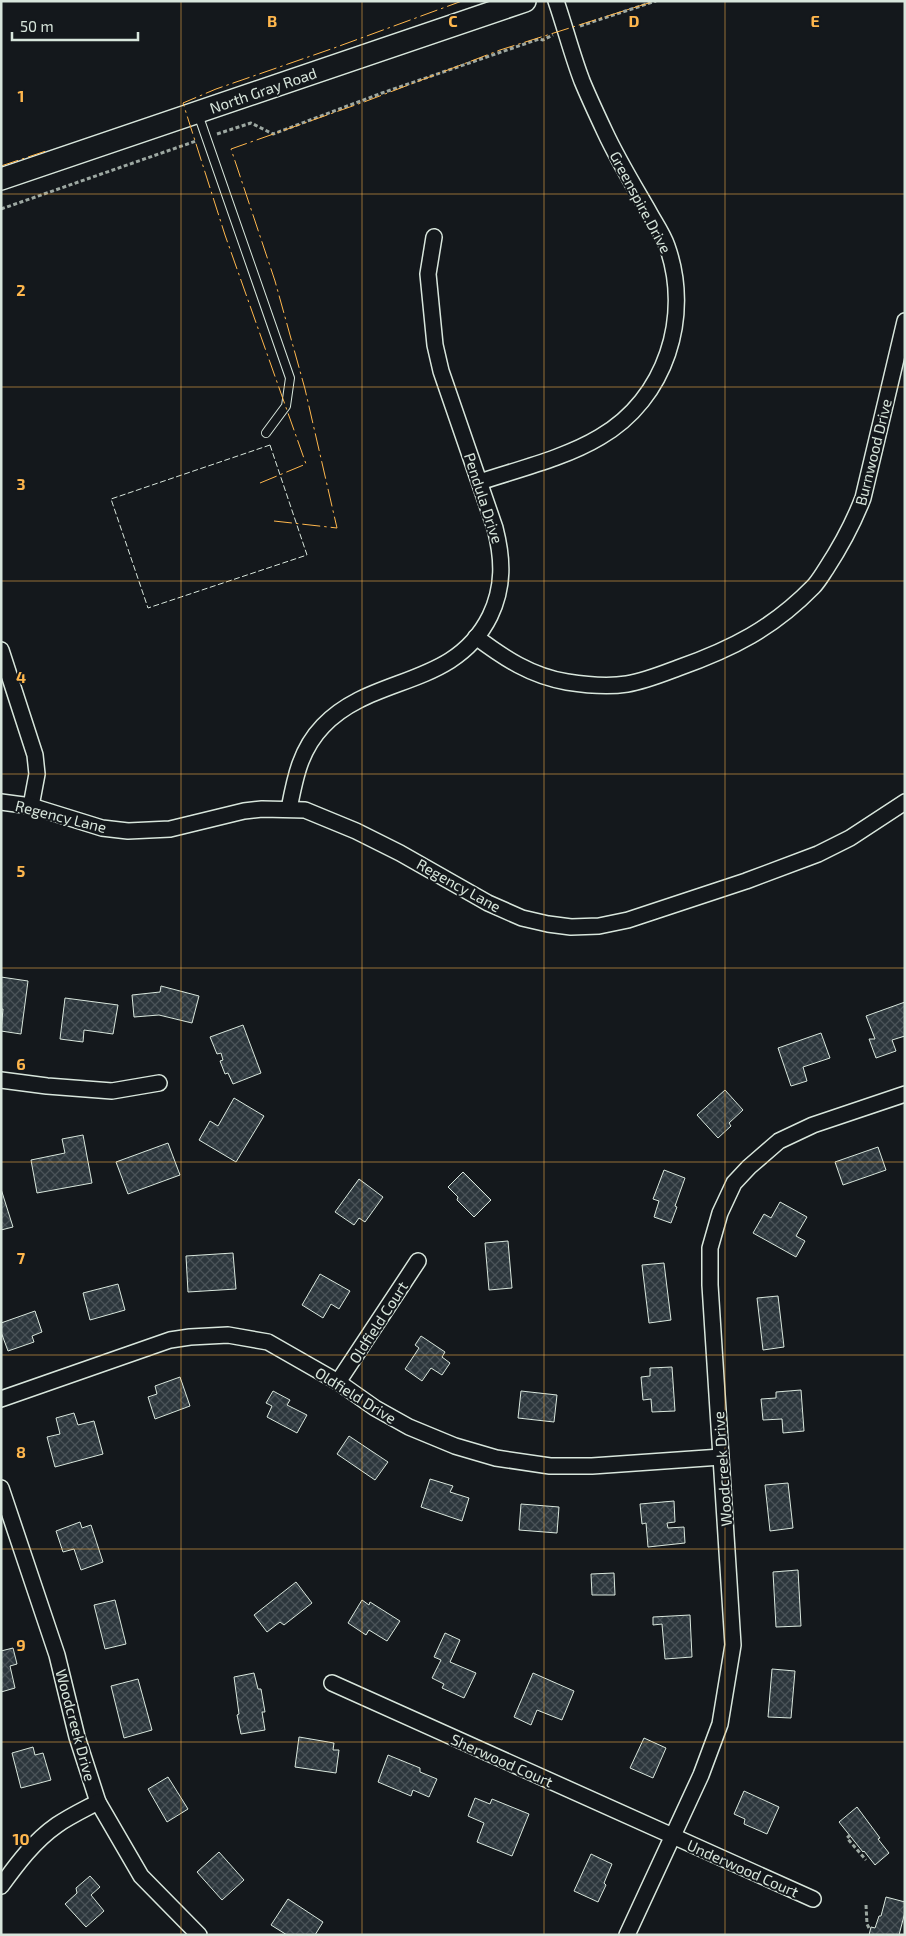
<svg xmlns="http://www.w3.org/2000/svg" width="906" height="1936" viewBox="0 0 906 1936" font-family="'Exo 2',sans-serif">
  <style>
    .building { fill: url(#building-cross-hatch); stroke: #d8e6dc }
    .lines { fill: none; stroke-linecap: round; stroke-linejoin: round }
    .lane-casing { stroke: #d8e6dc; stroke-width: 10 }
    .street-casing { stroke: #d8e6dc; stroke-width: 18 }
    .secondary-casing { stroke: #d8e6dc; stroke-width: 24 }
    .path { stroke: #9da8a2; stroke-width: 3; stroke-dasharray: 4 2.5; stroke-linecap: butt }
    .lane { stroke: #14181c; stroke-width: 8 }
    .street { stroke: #14181c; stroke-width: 15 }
    .secondary { stroke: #14181c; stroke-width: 21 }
    .fence { stroke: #d8e6dc; stroke-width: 1; stroke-dasharray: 6 2.5; stroke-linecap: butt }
    .power { stroke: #ffb74d; stroke-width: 1; stroke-dasharray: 18 4 2.5 4; stroke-linecap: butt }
    .grid { fill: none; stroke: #ffb74d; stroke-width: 1; stroke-opacity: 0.55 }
    .labels { text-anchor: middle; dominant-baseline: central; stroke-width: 4; stroke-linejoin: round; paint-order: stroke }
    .street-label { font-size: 15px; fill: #d8e6dc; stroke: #14181c }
    .grid-label { font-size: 16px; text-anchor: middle; font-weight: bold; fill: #ffb74d; stroke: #14181c; stroke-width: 4; stroke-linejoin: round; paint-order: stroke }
  </style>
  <defs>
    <pattern id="building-cross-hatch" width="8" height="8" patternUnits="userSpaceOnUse" patternTransform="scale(1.25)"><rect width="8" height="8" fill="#2c363c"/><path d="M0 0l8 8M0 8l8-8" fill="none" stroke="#4a5358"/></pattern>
  </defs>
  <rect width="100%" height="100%" fill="#14181c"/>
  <g class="building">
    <path d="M 1,977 L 28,981 L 21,1034 L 1,1031 L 3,1009 L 1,1009 Z"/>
    <path d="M 161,986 L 199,996 L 192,1023 L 159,1015 L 134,1017 L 132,995 L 160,992 Z"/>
    <path d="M 65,998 L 118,1005 L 113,1034 L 84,1030 L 83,1042 L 60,1039 Z"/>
    <path d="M 905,1002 L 905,1036 L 892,1040 L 896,1051 L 876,1058 L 869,1039 L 875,1039 L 866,1016 Z"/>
    <path d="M 243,1025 L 261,1073 L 233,1084 L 228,1073 L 225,1074 L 220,1061 L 223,1060 L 221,1053 L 217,1054 L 210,1037 Z"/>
    <path d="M 821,1033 L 830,1058 L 803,1067 L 807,1081 L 791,1086 L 778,1048 Z"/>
    <path d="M 725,1090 L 743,1110 L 729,1123 L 731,1126 L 718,1138 L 697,1115 Z"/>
    <path d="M 234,1098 L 264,1116 L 236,1162 L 199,1140 L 210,1121 L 218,1126 Z"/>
    <path d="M 83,1135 L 92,1183 L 37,1193 L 31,1160 L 65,1153 L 62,1139 Z"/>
    <path d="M 168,1143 L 180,1175 L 128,1194 L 116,1162 Z"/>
    <path d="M 878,1147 L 886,1170 L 843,1185 L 835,1162 Z"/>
    <path d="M 664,1170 L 685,1178 L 675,1206 L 677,1207 L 671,1223 L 654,1217 L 659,1201 L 653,1199 Z"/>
    <path d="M 463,1172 L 491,1200 L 474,1217 L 457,1200 L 458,1197 L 448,1187 Z"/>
    <path d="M 359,1179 L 383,1197 L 365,1222 L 359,1218 L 354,1225 L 335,1212 Z"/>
    <path d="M 1,1189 L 13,1227 L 1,1230 Z"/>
    <path d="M 780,1202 L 807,1217 L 796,1236 L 805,1241 L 796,1257 L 753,1233 L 764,1214 L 771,1218 Z"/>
    <path d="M 508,1241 L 512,1288 L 489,1290 L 485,1243 Z"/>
    <path d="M 233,1253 L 236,1289 L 188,1292 L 186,1256 Z"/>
    <path d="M 664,1263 L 671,1320 L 649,1323 L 642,1265 Z"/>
    <path d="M 320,1274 L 350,1291 L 339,1309 L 331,1304 L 323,1318 L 302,1305 Z"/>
    <path d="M 118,1284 L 125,1310 L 90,1320 L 83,1293 Z"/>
    <path d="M 778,1296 L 784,1347 L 763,1350 L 757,1298 Z"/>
    <path d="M 35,1311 L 42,1332 L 32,1336 L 34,1342 L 8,1351 L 1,1332 L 1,1323 Z"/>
    <path d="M 421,1336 L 445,1352 L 442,1357 L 450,1363 L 442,1375 L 431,1368 L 422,1381 L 405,1369 L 419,1348 L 415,1345 Z"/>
    <path d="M 672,1367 L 675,1411 L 652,1412 L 651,1399 L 643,1400 L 641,1377 L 650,1376 L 650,1368 Z"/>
    <path d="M 180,1377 L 190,1406 L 155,1419 L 148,1397 L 157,1394 L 155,1386 Z"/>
    <path d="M 801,1390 L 804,1431 L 783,1433 L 782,1419 L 763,1420 L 761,1399 L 776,1398 L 776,1392 Z"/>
    <path d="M 273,1391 L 290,1400 L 287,1405 L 307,1415 L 297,1433 L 267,1417 L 272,1406 L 266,1403 Z"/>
    <path d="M 521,1391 L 557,1395 L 554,1422 L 518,1418 Z"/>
    <path d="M 74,1413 L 78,1425 L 94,1421 L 103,1454 L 55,1467 L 47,1437 L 60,1434 L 56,1418 Z"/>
    <path d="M 349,1436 L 388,1462 L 375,1480 L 337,1454 Z"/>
    <path d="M 430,1479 L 453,1486 L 450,1492 L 469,1498 L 462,1521 L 421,1507 Z"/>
    <path d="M 788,1483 L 793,1528 L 770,1531 L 765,1485 Z"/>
    <path d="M 674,1501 L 675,1522 L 667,1523 L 668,1528 L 684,1527 L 685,1543 L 648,1547 L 646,1523 L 642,1524 L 640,1504 Z"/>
    <path d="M 521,1504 L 559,1507 L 557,1533 L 519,1530 Z"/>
    <path d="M 80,1522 L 82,1528 L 91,1525 L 103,1562 L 81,1570 L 74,1549 L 63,1552 L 56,1531 Z"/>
    <path d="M 798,1570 L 801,1626 L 776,1627 L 773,1572 Z"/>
    <path d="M 614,1573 L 615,1595 L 592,1595 L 591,1574 Z"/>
    <path d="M 296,1582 L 312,1603 L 284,1625 L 280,1622 L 267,1632 L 254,1615 Z"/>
    <path d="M 115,1600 L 126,1644 L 105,1649 L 94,1605 Z"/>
    <path d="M 362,1600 L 369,1605 L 370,1602 L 400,1621 L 387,1641 L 369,1630 L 366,1635 L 348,1623 Z"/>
    <path d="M 690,1615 L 692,1657 L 665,1659 L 662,1624 L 653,1625 L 653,1617 Z"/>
    <path d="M 445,1633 L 460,1640 L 450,1662 L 476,1673 L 464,1698 L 442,1688 L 444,1684 L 432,1678 L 441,1660 L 434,1657 Z"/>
    <path d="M 13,1648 L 17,1664 L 10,1666 L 15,1688 L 1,1692 L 1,1651 Z"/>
    <path d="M 772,1669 L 795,1671 L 791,1718 L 768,1717 Z"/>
    <path d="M 254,1673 L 258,1689 L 261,1689 L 265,1712 L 262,1712 L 265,1730 L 241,1734 L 237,1715 L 239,1714 L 234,1677 Z"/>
    <path d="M 533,1673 L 574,1691 L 562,1720 L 537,1710 L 531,1725 L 514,1717 Z"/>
    <path d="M 138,1679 L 152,1730 L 124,1738 L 111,1686 Z"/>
    <path d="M 299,1737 L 334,1743 L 333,1750 L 339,1750 L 336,1773 L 295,1767 Z"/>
    <path d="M 644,1738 L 666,1748 L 653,1778 L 630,1768 Z"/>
    <path d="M 33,1747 L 35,1755 L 43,1753 L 51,1780 L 21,1788 L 12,1753 Z"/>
    <path d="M 388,1755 L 420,1768 L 420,1772 L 437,1779 L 429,1797 L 413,1790 L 411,1796 L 378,1782 Z"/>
    <path d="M 168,1777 L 188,1809 L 167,1822 L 148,1789 Z"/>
    <path d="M 744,1791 L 779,1807 L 767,1834 L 744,1824 L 745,1819 L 734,1814 Z"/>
    <path d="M 475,1798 L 490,1804 L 492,1799 L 529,1814 L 512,1856 L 477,1842 L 484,1823 L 468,1816 Z"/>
    <path d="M 857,1807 L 880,1838 L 878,1839 L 889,1853 L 875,1865 L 864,1851 L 863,1852 L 839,1822 Z"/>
    <path d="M 219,1852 L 244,1880 L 222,1900 L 197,1872 Z"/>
    <path d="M 591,1854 L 612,1864 L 604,1883 L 606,1885 L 598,1902 L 574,1891 Z"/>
    <path d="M 90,1876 L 100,1887 L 91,1895 L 104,1911 L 86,1927 L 65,1904 L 77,1893 L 76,1888 Z"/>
    <path d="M 886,1897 L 905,1902 L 905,1912 L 899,1935 L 869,1935 L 871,1927 L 875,1928 L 879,1916 L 881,1916 Z"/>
    <path d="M 288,1899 L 323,1922 L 315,1935 L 287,1935 L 271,1925 Z"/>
  </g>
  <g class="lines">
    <g class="lane-casing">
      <path id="lane" d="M 198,114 L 290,378 L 286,406 L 266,433"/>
    </g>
    <g class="street-casing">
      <g id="street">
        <path d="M 480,482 C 519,469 565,458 600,437 C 666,399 692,316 667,246 C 663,234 655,223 649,212 C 634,186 618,160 605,132 C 597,115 589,98 582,81 C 572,55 565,27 556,1"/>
        <path d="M 476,637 C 504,658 531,676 567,682 C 586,685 608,687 627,684 C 645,681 662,674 678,668 C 732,649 773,628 813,587 C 818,582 822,575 826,569 C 841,546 853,524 863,498 L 905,321"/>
        <path d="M 1,650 L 35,755 L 37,774 L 31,806"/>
        <path d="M 1,802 L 31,806 L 102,828 L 128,831 L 170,829 L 244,811 L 262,809 L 305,810 L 356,831 L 400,853 L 488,903 L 522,918 L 548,924 L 571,927 L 599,926 L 628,920 L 746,881 L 818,854 L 850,838 L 905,802"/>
        <path d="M 289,809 C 295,778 300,750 323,726 C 372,674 454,689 490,616 C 504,587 503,559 495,528 L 441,371 L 435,345 L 428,274 L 434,237"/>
        <path d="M 1,1080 L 47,1086 L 112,1091 L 159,1083"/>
        <path d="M 338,1382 L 418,1261"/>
        <path d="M 1,1399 L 170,1340 L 190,1337 L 228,1335 L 268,1342 L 338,1382 L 375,1408 L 409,1427 L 455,1446 L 496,1458 L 550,1466 L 592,1466 L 721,1457"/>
        <path d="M 1,1488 L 57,1655 L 77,1737 L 98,1802 L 141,1876 L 199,1935"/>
        <path d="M 332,1683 L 813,1899"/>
        <path d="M 1,1886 C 17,1864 34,1841 57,1825 C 70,1816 85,1809 98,1802"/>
        <path d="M 627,1935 L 701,1775 L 720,1724 L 733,1645 L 710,1285 L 710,1248 L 720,1213 L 734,1183 L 749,1167 L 779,1141 L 813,1125 L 905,1094"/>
      </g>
    </g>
    <g class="secondary-casing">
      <path id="secondary" d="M 1,179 L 525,1"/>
    </g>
    <g class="path">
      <path d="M 580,26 L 656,1"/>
      <path d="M 217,134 L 251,123 L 273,134 L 382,93 L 539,39 L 543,40 L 553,35"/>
      <path d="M 1,209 L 196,141"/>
      <path d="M 850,1835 L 847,1838 L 866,1860"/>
      <path d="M 866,1905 L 867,1924 L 870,1930"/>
    </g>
    <use href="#lane" class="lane"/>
    <use href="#street" class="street"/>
    <use href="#secondary" class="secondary"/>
    <path class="fence" d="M 270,445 L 307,555 L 148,608 L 111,499 Z"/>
    <g class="power">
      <path d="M 1,166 L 46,151"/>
      <path d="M 260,483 L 306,464 L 225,235 L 183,103 L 216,89 L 334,48 L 462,1"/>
      <path d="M 274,521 L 337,528 L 305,389 L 275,281 L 231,149 L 364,102 L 500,50 L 655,1"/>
    </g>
  </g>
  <path class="grid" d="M 181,1 L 181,1935M 362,1 L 362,1935M 544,1 L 544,1935M 725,1 L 725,1935M 1,194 L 905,194M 1,387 L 905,387M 1,581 L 905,581M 1,774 L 905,774M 1,968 L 905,968M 1,1162 L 905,1162M 1,1355 L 905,1355M 1,1549 L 905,1549M 1,1742 L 905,1742"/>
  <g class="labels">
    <g class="street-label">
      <text transform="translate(263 90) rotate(-19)">North Gray Road</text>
      <text transform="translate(641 202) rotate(62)">Greenspire Drive</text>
      <text transform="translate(873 452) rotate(-76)">Burnwood Drive</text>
      <text transform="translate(484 498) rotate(72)">Pendula Drive</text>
      <text transform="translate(61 816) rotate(14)">Regency Lane</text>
      <text transform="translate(459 885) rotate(29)">Regency Lane</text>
      <text transform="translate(378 1322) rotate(-57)">Oldfield Court</text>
      <text transform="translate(356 1395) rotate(32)">Oldfield Drive</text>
      <text transform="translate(722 1469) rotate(-94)">Woodcreek Drive</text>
      <text transform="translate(76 1725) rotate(75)">Woodcreek Drive</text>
      <text transform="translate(502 1760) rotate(24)">Sherwood Court</text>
      <text transform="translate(743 1868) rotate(24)">Underwood Court</text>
    </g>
  </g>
  <g class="grid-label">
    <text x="272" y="27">B</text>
    <text x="453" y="27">C</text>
    <text x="634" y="27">D</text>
    <text x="815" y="27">E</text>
    <text x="21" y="102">1</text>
    <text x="21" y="296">2</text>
    <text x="21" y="490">3</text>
    <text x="21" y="683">4</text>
    <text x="21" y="877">5</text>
    <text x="21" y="1070">6</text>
    <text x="21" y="1264">7</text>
    <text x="21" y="1458">8</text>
    <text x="21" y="1651">9</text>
    <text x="21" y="1845">10</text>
  </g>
  <rect width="906" height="1936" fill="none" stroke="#d8e6dc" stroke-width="5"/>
  <path d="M12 32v8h126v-8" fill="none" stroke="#d8e6dc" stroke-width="2.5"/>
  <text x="20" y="32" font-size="15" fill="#d8e6dc" stroke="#14181c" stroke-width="4" paint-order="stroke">50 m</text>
</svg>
